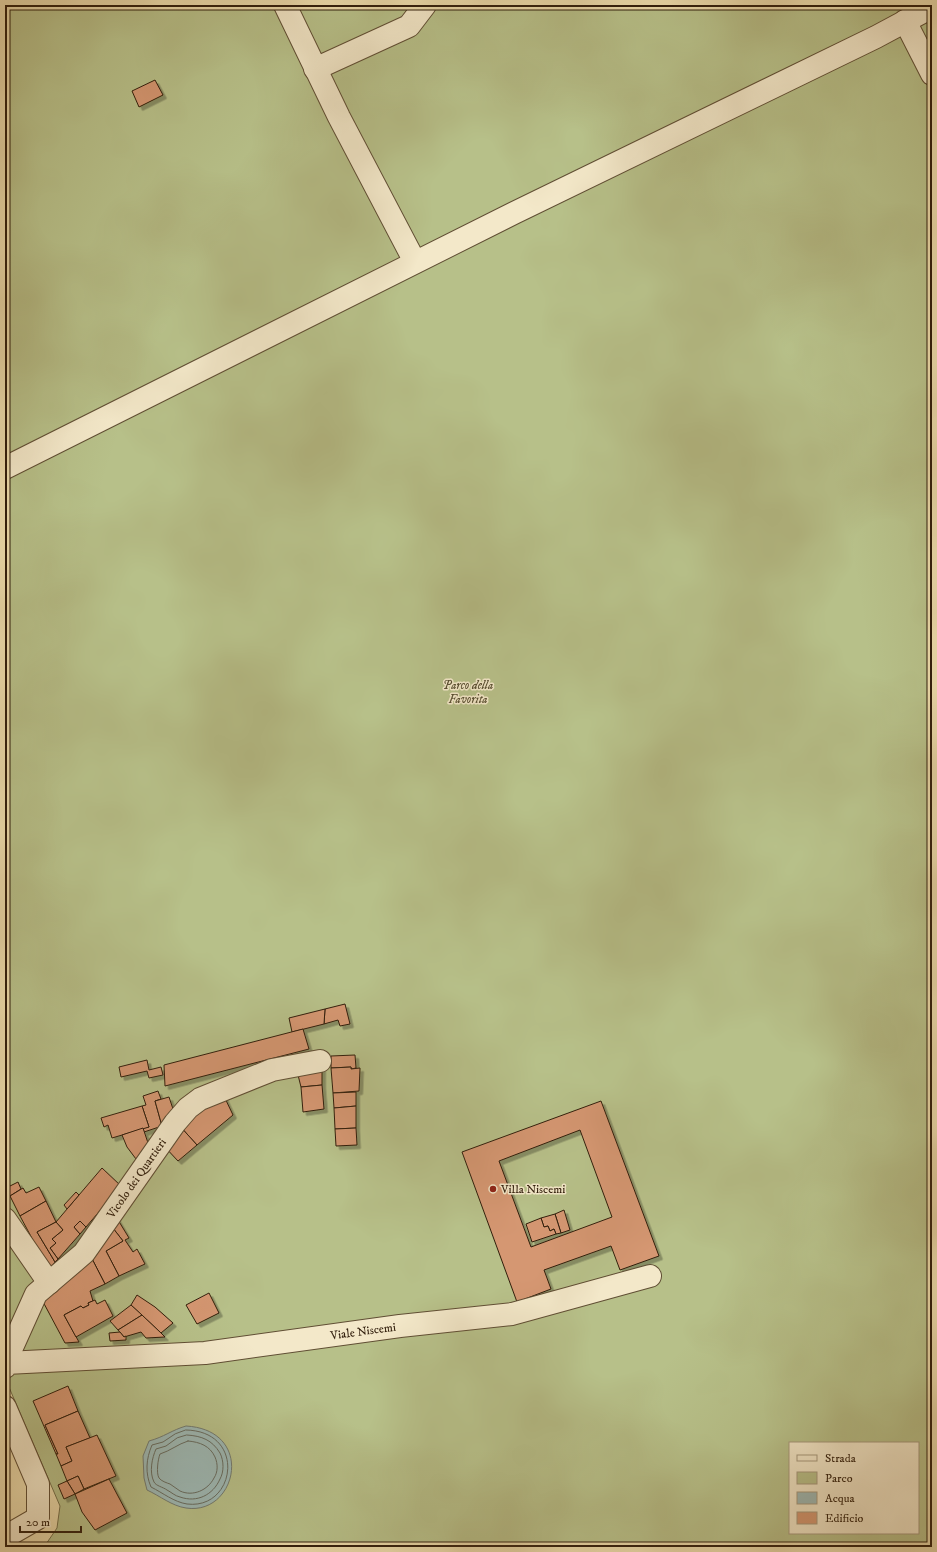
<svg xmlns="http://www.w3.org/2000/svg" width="937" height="1552" viewBox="0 0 937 1552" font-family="'IM FELL DW Pica',serif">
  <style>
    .green { fill: #b7c089; stroke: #746f4a; fill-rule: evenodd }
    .water { fill: #9db9b5; stroke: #727b71 }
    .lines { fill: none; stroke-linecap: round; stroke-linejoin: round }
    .shore { stroke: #676c60; stroke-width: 1 }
    .building { fill: #d59772; stroke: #311e0c; fill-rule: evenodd; filter: url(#shadow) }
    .minor-casing { stroke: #604e34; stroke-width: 24 }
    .minor { stroke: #f3e8c9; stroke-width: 22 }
    .poi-dot { fill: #8f2418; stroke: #f3e8c9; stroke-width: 1.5 }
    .labels { text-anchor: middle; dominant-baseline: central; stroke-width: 3; stroke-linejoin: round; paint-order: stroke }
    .park-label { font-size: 12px; font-style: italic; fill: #594f32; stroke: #f3e8c9 }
    .street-label { font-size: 12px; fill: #311e0c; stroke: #f3e8c9 }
    .poi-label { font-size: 12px; fill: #311e0c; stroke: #f3e8c9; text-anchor: start }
  </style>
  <defs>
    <filter id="shadow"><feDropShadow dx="3.5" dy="3.5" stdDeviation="0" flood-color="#0004"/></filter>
  </defs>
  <rect width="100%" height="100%" fill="#ecdcac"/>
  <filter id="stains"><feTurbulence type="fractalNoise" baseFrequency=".005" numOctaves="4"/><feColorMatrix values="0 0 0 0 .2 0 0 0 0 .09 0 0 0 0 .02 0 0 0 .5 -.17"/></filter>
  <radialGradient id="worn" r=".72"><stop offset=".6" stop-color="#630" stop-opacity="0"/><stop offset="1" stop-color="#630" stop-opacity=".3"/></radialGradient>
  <path class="green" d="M 5,5 L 932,5 L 932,1547 L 44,1547 L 57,1528 L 60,1506 L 5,1378 ZM 790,1443 L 918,1443 L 918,1533 L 790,1533 Z"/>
  <path class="water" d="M 186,1426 C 256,1430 237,1516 186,1508 C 172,1506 160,1496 147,1490 L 144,1478 L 143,1456 L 149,1441 C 164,1437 172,1430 186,1426 Z"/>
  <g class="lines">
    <g class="shore">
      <path d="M 186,1430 C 247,1431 236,1510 187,1504 C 174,1502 163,1493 151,1487 C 145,1473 146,1459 152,1445 L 163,1442 L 175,1434 Z"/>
      <path d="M 187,1435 C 202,1436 212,1440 220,1453 C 224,1461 224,1472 220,1479 C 213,1495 197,1503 180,1497 C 175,1496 171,1492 167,1490 C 163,1487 156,1486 154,1482 C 149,1472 152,1458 156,1449 L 166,1446 L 177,1438 Z"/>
      <path d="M 188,1441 C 200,1442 210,1446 215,1457 C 218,1464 218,1472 214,1478 C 208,1490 193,1497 180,1491 C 177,1489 173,1486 170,1484 C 167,1483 161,1481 159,1478 C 156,1473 158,1459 160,1454 C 170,1451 178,1444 188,1441 Z"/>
    </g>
  </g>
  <g class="building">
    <path d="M 155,80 L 163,95 L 139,107 L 132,91 Z"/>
    <path d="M 345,1004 L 350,1024 L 340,1026 L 338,1020 L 324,1024 L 325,1009 Z"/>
    <path d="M 325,1009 L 324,1024 L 292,1032 L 289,1018 Z"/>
    <path d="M 303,1029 L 309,1049 L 165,1086 L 164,1065 Z"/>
    <path d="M 355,1055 L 356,1068 L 351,1069 L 351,1067 L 331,1068 L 331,1056 Z"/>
    <path d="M 147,1060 L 149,1070 L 161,1067 L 163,1075 L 149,1078 L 147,1071 L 121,1077 L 119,1067 Z"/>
    <path d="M 351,1067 L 351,1069 L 360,1068 L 359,1091 L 333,1093 L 331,1068 Z"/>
    <path d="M 322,1068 L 322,1085 L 301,1087 L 297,1071 Z"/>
    <path d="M 322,1085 L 324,1109 L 303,1112 L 301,1087 Z"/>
    <path d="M 158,1091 L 161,1099 L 155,1101 L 162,1126 L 144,1132 L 143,1128 L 149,1127 L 142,1106 L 146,1105 L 143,1096 Z"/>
    <path d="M 356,1092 L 356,1106 L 334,1108 L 333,1093 Z"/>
    <path d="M 223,1094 L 233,1115 L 197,1145 L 178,1124 Z"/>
    <path d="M 169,1097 L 175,1115 L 162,1126 L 155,1101 Z"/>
    <path d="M 601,1101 L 659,1256 L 620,1270 L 611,1246 L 544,1270 L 551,1289 L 517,1302 L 462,1152 ZM 580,1130 L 612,1217 L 531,1247 L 499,1161 Z"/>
    <path d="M 142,1106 L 149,1127 L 112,1138 L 108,1125 L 104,1127 L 101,1118 Z"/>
    <path d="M 356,1106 L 356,1128 L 335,1129 L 334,1108 Z"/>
    <path d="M 178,1124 L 197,1145 L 178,1161 L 164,1146 Z"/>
    <path d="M 143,1128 L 148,1143 L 136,1159 L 127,1147 L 122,1135 Z"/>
    <path d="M 356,1128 L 357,1145 L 336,1146 L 335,1129 Z"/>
    <path d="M 102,1168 L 121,1186 L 86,1227 L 80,1221 L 74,1227 L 80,1234 L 58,1259 L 50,1248 L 56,1243 L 52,1239 L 63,1230 L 56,1222 Z"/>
    <path d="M 18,1182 L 21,1189 L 10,1196 L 6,1188 Z"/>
    <path d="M 39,1187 L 46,1201 L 20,1216 L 10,1196 L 23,1188 L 26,1193 Z"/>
    <path d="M 76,1192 L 79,1195 L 67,1209 L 64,1205 Z"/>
    <path d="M 46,1201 L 56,1222 L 37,1232 L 55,1262 L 49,1270 L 20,1216 Z"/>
    <path d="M 564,1210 L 570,1230 L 561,1233 L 555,1214 Z"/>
    <path d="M 555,1214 L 561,1233 L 556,1234 L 554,1229 L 550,1231 L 548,1226 L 544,1227 L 541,1218 Z"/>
    <path d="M 115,1215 L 129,1238 L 125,1240 L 133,1252 L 137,1249 L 145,1264 L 119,1276 L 106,1251 L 123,1241 L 109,1223 Z"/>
    <path d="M 541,1218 L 544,1227 L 548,1226 L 550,1231 L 554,1229 L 556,1234 L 532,1242 L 526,1224 Z"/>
    <path d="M 80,1221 L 86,1227 L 80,1234 L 74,1227 Z"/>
    <path d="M 56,1222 L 63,1230 L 52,1239 L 56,1243 L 50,1248 L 58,1259 L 55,1262 L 37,1232 Z"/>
    <path d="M 109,1223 L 123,1241 L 106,1251 L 119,1276 L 105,1284 L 88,1251 Z"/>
    <path d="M 88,1251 L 105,1284 L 90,1291 L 93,1301 L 88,1303 L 89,1305 L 83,1308 L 81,1306 L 64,1315 L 79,1342 L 65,1343 L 41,1298 Z"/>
    <path d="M 209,1293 L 219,1313 L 197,1324 L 186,1305 Z"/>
    <path d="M 137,1295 L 155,1307 L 173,1323 L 161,1333 L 131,1305 Z"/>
    <path d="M 95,1300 L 97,1304 L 105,1300 L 113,1316 L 76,1337 L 64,1315 L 81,1306 L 83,1308 L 89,1305 L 88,1303 Z"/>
    <path d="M 131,1305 L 142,1315 L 118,1330 L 110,1321 Z"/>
    <path d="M 142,1315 L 161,1333 L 165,1337 L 146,1338 L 141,1332 L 124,1337 L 118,1330 Z"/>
    <path d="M 120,1332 L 124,1337 L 126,1336 L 126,1340 L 110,1341 L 109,1333 Z"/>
    <path d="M 68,1386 L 78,1411 L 45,1425 L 58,1454 L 56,1454 L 33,1401 Z"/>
    <path d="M 78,1411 L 90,1438 L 66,1447 L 72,1461 L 61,1466 L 56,1454 L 58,1454 L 45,1425 Z"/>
    <path d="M 97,1435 L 116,1476 L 84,1489 L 78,1476 L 67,1481 L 61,1466 L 72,1461 L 66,1447 Z"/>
    <path d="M 78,1476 L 84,1489 L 75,1494 L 67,1481 Z"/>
    <path d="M 109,1479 L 127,1513 L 95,1530 L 82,1512 L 75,1494 Z"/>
    <path d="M 67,1481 L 75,1494 L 64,1499 L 58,1485 Z"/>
  </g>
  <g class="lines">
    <g class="minor-casing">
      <g id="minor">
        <path d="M 285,5 L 339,117 L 415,262"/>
        <path d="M 905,21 L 932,74"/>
        <path d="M 315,69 L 409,26 L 425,5"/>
        <path d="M 5,468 L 514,213 L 876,37 L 932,7"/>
        <path d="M 5,1219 L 49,1283"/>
        <path id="s1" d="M 5,1363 L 36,1294 L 84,1253 L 175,1123 L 188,1108 L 200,1099 L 272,1070 L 320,1061"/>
        <path id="s2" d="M 5,1367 L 6,1363 L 205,1353 L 400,1326 L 512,1314 L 650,1276"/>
        <path d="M 5,1407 L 38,1484 L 38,1518 L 5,1537"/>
      </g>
    </g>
    <use href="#minor" class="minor"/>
  </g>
  <circle class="poi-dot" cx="493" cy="1189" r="4"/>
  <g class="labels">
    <g class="park-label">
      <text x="468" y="685">Parco della<tspan x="468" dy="14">Favorita</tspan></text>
    </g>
    <g class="street-label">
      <text stroke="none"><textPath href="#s1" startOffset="230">Vicolo dei Quartieri</textPath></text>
      <text stroke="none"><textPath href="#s2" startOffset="363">Viale Niscemi</textPath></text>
    </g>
    <g class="poi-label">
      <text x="501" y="1189">Villa Niscemi</text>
    </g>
  </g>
  <rect width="937" height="1552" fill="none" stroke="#ecdcac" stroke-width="20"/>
  <rect x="6" y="6" width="925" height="1540" fill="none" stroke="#311e0c" stroke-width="2"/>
  <rect x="10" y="10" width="917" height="1532" fill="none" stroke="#311e0c"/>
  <rect x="789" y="1442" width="130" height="92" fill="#f3e8c9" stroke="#a5977d"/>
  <rect x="797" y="1455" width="20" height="6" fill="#f3e8c9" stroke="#a5977d"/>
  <text x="825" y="1462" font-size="12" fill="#311e0c">Strada</text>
  <rect x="797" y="1472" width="20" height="12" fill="#b7c089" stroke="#a5977d"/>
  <text x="825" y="1482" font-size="12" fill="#311e0c">Parco</text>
  <rect x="797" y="1492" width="20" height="12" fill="#9db9b5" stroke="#a5977d"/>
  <text x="825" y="1502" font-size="12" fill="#311e0c">Acqua</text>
  <rect x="797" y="1512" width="20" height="12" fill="#d59772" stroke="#a5977d"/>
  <text x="825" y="1522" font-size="12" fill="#311e0c">Edificio</text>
  <path d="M20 1526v6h61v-6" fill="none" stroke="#311e0c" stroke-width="2"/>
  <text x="26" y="1526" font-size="12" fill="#311e0c" stroke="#f3e8c9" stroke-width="3" paint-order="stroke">20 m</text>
  <rect width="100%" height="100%" filter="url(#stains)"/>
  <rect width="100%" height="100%" fill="url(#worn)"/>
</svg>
